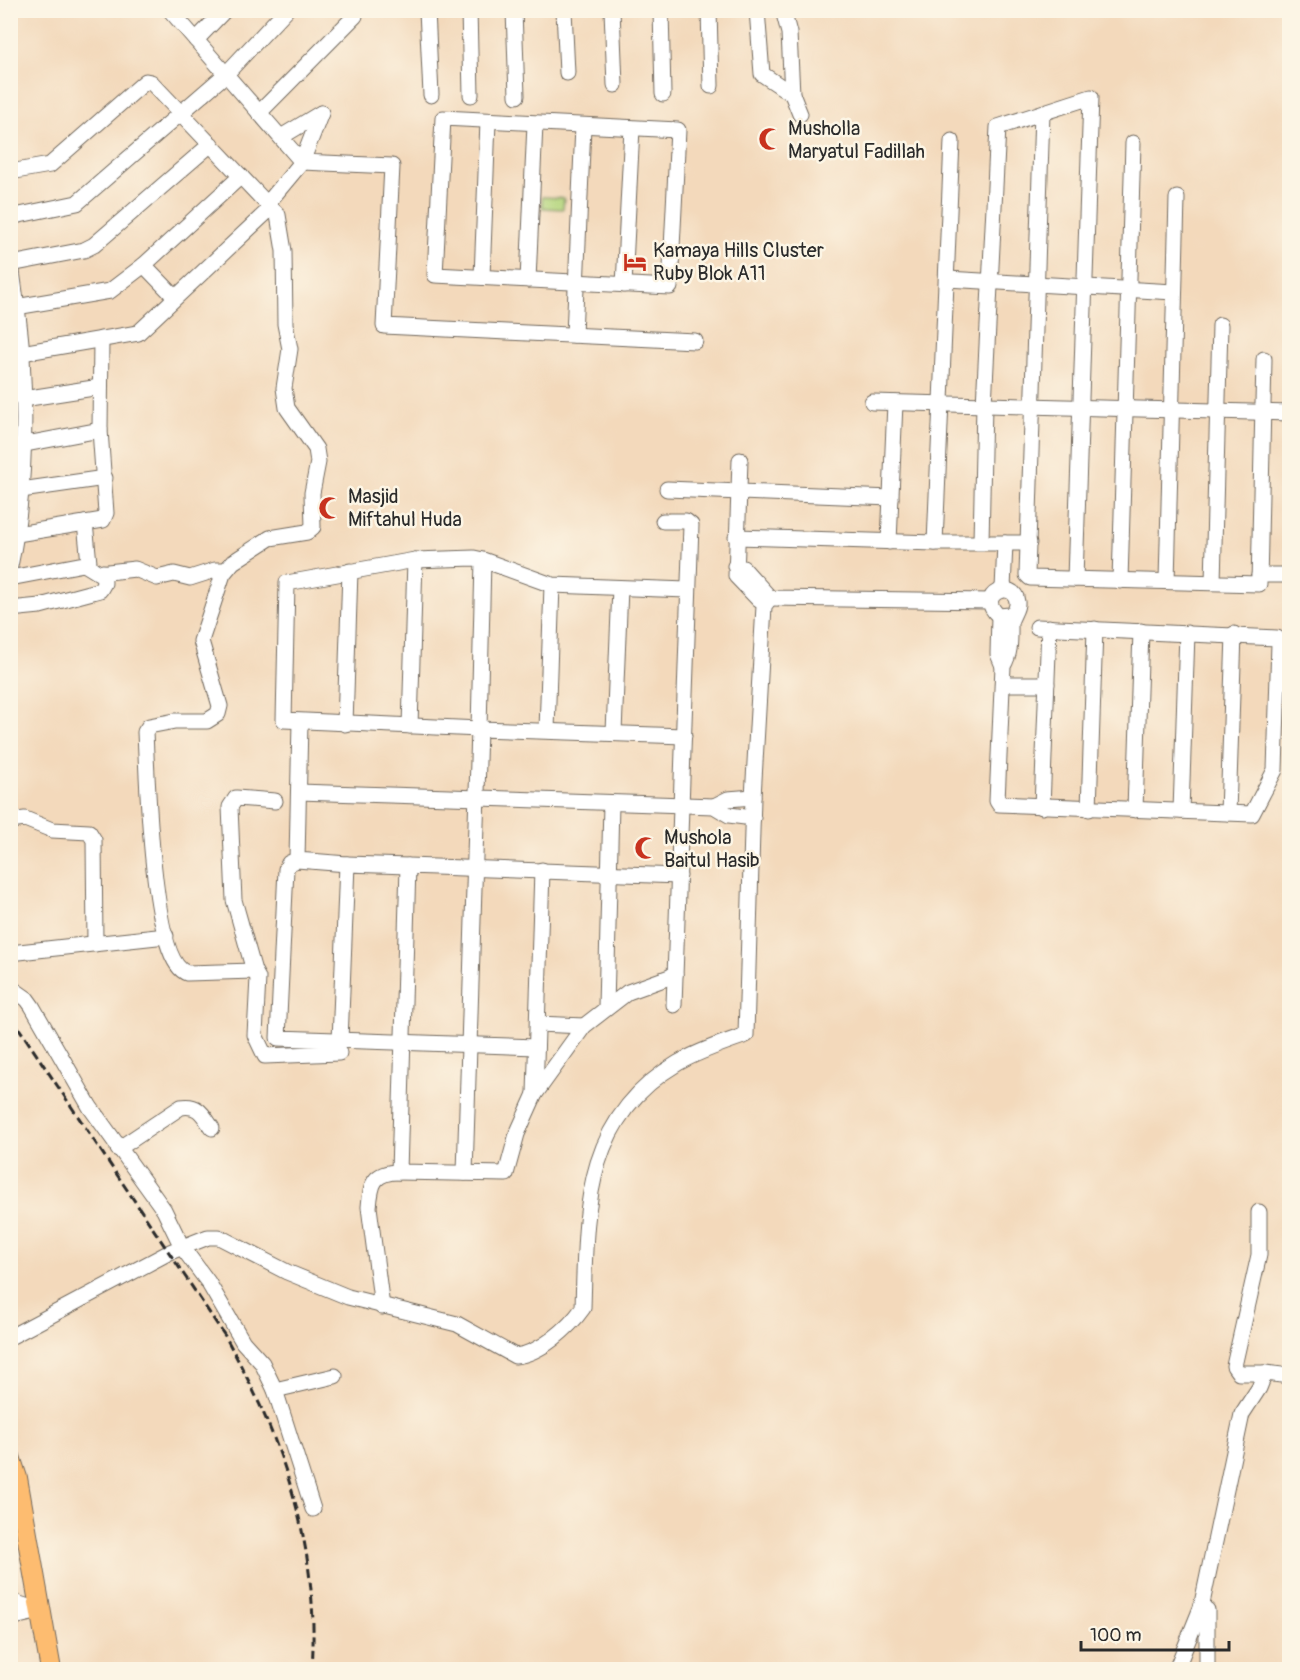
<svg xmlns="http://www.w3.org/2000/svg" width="1300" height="1680" viewBox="0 0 1300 1680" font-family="Pangolin,sans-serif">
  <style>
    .green { fill: #b4d57d; stroke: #708054; stroke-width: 1.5 }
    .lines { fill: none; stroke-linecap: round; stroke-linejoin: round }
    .minor-casing { stroke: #71685d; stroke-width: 17 }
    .major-casing { stroke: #71685d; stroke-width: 22 }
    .minor { stroke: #fff; stroke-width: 15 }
    .major { stroke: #fdbc70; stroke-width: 20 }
    .rail { stroke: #2b2b2b; stroke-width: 3; stroke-dasharray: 9 4.5; stroke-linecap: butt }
    .labels { text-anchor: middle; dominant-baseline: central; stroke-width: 5; stroke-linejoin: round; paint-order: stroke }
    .poi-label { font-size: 20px; fill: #2b2b2b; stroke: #fcf5e5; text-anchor: start }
  </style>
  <rect width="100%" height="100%" fill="#fcf5e5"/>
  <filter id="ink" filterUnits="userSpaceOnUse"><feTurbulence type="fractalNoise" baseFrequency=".0167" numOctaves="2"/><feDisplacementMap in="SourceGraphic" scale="12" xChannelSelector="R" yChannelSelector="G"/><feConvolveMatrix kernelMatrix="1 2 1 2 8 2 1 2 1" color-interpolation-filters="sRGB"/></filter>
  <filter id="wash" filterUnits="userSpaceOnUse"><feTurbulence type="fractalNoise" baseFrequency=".008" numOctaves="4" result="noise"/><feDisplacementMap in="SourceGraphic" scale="24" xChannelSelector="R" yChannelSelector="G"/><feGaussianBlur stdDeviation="1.35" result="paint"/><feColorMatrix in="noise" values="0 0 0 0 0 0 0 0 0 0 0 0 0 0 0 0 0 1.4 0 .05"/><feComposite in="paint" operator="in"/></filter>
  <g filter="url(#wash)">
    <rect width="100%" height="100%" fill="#f3d9bb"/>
    <path class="green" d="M 542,197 L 564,198 L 563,209 L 542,208 Z"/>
  </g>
  <g filter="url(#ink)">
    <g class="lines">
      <g class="minor-casing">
        <g id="minor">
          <path d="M 170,10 L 302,162 L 267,204"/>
          <path d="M 427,10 L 431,95"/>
          <path d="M 469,10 L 471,95"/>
          <path d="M 514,10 L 517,96"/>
          <path d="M 564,10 L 567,73"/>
          <path d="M 612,10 L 615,85"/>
          <path d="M 661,10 L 663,94"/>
          <path d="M 709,10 L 711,86"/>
          <path d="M 757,10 L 762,74 L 792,94 L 800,114"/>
          <path d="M 783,10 L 789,33 L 792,94"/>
          <path d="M 196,40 L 225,10"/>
          <path d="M 259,113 L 355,16 L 355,10"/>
          <path d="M 321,113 L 302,162 L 392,166 L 384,326 L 695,341"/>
          <path d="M 1042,113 L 1027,575 L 1030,578 L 1259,584 L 1264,359"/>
          <path d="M 443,118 L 678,130 L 670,287 L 435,275 Z"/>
          <path d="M 281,137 L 321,113"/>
          <path d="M 952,141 L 935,543 L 1029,543"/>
          <path d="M 10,172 L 50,165 L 146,81 L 151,82 L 271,208 L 138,333 L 10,355"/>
          <path d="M 271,208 L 278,215 L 284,251 L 285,324 L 290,349 L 284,388 L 287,408 L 316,449 L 318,462 L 312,493 L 313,527 L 307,532 L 270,538 L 233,562 L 223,574 L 201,641 L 220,706 L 218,714 L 207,721 L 175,721 L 149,726 L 145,732 C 147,769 151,962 187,973 L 254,971 L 258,978 L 255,1035 L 265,1056 L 339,1053"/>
          <path d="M 10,217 L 77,203 L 226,74 L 286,10"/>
          <path d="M 10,255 C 14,289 20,322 22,356 C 26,426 25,497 10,566"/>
          <path d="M 11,264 L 84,250 L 94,245 L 211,144"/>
          <path d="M 144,265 L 175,297"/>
          <path d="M 482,277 L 488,121"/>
          <path d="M 947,279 L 1174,292"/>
          <path d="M 528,280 L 535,124"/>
          <path d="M 624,285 L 632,128"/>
          <path d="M 10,308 L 110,291 L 144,265 L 241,176"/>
          <path d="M 574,335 L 583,126"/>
          <path d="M 23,399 L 100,387"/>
          <path d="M 872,402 L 1290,413"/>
          <path d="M 10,447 L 100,430"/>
          <path d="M 740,460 L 736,576 L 759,600"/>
          <path d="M 667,489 L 891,498"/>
          <path d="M 21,490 L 105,478"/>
          <path d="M 663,521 L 686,521 L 691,525 L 674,1005"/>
          <path d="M 17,534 L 85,523"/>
          <path d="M 736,537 L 935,543"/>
          <path d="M 889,542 L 895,403"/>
          <path d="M 981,542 L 984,405 L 998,127 L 1091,97 L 1075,579"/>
          <path d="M 483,560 L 479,729 L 284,720 L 287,583 L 415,560 L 474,558 L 483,560 L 552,585 L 687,590"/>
          <path d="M 86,565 L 99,573 L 135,569 L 157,578 L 174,574 L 190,578 L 215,570 L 225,570"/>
          <path d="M 735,566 L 743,568 L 770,598 L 990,601"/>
          <path d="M 1259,575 L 1290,575"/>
          <path d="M 10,578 L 89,563 L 85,523 L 103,520 L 106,513 L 100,430 L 101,339"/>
          <path d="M 1120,581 L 1133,143"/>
          <path d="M 1167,581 L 1177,198"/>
          <path d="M 1213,582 L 1220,325"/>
          <path d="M 1003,589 L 1005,543"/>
          <path d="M 10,609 L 40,606 L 100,590 L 104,583 L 103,572"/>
          <path d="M 1010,615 L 999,616 C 973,594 1015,578 1017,602 C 1018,610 1011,615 1010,624 C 1010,639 1011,653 1003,666 L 997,801 L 999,804 L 1252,814 L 1275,770 L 1279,643 L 1277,638 L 1037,627"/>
          <path d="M 999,616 L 998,654 L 1003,666"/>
          <path d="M 1003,684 L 1047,684"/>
          <path d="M 300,722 L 297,860 L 347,864"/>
          <path d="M 345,724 L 350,571"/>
          <path d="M 410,726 L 415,560"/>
          <path d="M 547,730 L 552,585"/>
          <path d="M 614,732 L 620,588"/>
          <path d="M 299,792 L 714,806 L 729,815 L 753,818"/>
          <path d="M 714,806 L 728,799 L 753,797"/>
          <path d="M 1042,807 L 1049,627"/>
          <path d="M 1089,809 L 1095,629"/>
          <path d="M 1135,810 L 1141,631"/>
          <path d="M 1181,811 L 1187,633"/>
          <path d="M 1228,813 L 1234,634"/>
          <path d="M 10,821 L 25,819 L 52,830 L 89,832 L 94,840 L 95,944"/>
          <path d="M 297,860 L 289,863 L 286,869 L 278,1038 L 536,1047"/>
          <path d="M 10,953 L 166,936"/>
          <path d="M 254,971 L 234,900 L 230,807 L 236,798 L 275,801"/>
          <path d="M 675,975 L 628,992 L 584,1026 L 535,1094 L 517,1134 L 506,1174 L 399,1172 L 408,866 L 679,876"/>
          <path d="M 10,987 L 27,999 L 32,1006 L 90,1107 L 164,1210 L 182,1247 L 208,1282 L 243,1342 L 262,1363 L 275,1390 L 335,1376"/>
          <path d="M 606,1007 L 611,804"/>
          <path d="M 538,1024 L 584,1026"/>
          <path d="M 340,1041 L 347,864 L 408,866"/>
          <path d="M 535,1094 L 542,870"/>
          <path d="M 118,1149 L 181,1107 C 199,1104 203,1115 212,1128"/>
          <path d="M 465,1173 L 479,729 L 684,736"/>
          <path d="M 1259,1212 L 1259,1255 L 1234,1366 L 1239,1373 L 1265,1373"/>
          <path d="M 382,1307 L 369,1207 C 371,1184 373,1172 399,1172"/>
          <path d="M 10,1337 L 170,1252 L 208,1237 L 219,1237 L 287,1272 L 348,1297 L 457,1324 L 515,1356 C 540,1354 569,1328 583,1308 C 586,1210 583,1119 678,1063 C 699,1051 723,1043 746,1035 L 753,797 L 764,606 L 770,598"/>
          <path d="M 275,1390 L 313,1509"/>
          <path d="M 10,1601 L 41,1611"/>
          <path d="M 10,1618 L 40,1611"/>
          <path d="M 1176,1670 L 1201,1608 L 1242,1414 L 1259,1388 L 1265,1373 L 1290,1376"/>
          <path d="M 1207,1670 L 1207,1610"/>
        </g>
      </g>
      <g class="major-casing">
        <path id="major" d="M 10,1457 L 17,1478 L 51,1670"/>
      </g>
      <use href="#minor" class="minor"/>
      <use href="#major" class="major"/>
      <path class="rail" d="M 10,1015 L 225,1336 C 284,1442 320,1547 312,1670"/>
    </g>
  </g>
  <defs>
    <g id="mosque-bare" transform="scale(1.8)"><path d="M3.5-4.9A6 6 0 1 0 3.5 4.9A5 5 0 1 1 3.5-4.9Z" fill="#c8321e" stroke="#fcf5e5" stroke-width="2.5" paint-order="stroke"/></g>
    <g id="hotel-bare" transform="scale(1.8)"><path d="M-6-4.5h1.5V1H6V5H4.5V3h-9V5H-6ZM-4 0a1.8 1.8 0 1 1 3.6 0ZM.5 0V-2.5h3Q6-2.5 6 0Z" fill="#c8321e" stroke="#fcf5e5" stroke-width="2.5" paint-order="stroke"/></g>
  </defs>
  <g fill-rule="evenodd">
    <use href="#mosque-bare" x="770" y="139"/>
    <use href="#hotel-bare" x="635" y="262"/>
    <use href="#mosque-bare" x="330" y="508"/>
    <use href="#mosque-bare" x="646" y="848"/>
  </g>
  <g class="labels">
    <g class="poi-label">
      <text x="788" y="128">Musholla<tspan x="788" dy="23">Maryatul Fadillah</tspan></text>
      <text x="653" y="250">Kamaya Hills Cluster<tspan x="653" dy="23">Ruby Blok A11</tspan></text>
      <text x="348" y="496">Masjid<tspan x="348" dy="23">Miftahul Huda</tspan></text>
      <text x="664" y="837">Mushola<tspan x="664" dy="23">Baitul Hasib</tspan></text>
    </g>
  </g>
  <rect width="1300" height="1680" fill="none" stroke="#fcf5e5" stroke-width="36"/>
  <path d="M1081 1641v9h148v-9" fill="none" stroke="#2b2b2b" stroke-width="3"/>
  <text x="1090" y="1641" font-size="18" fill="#2b2b2b" stroke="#fcf5e5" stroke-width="4.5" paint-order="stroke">100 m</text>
</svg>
